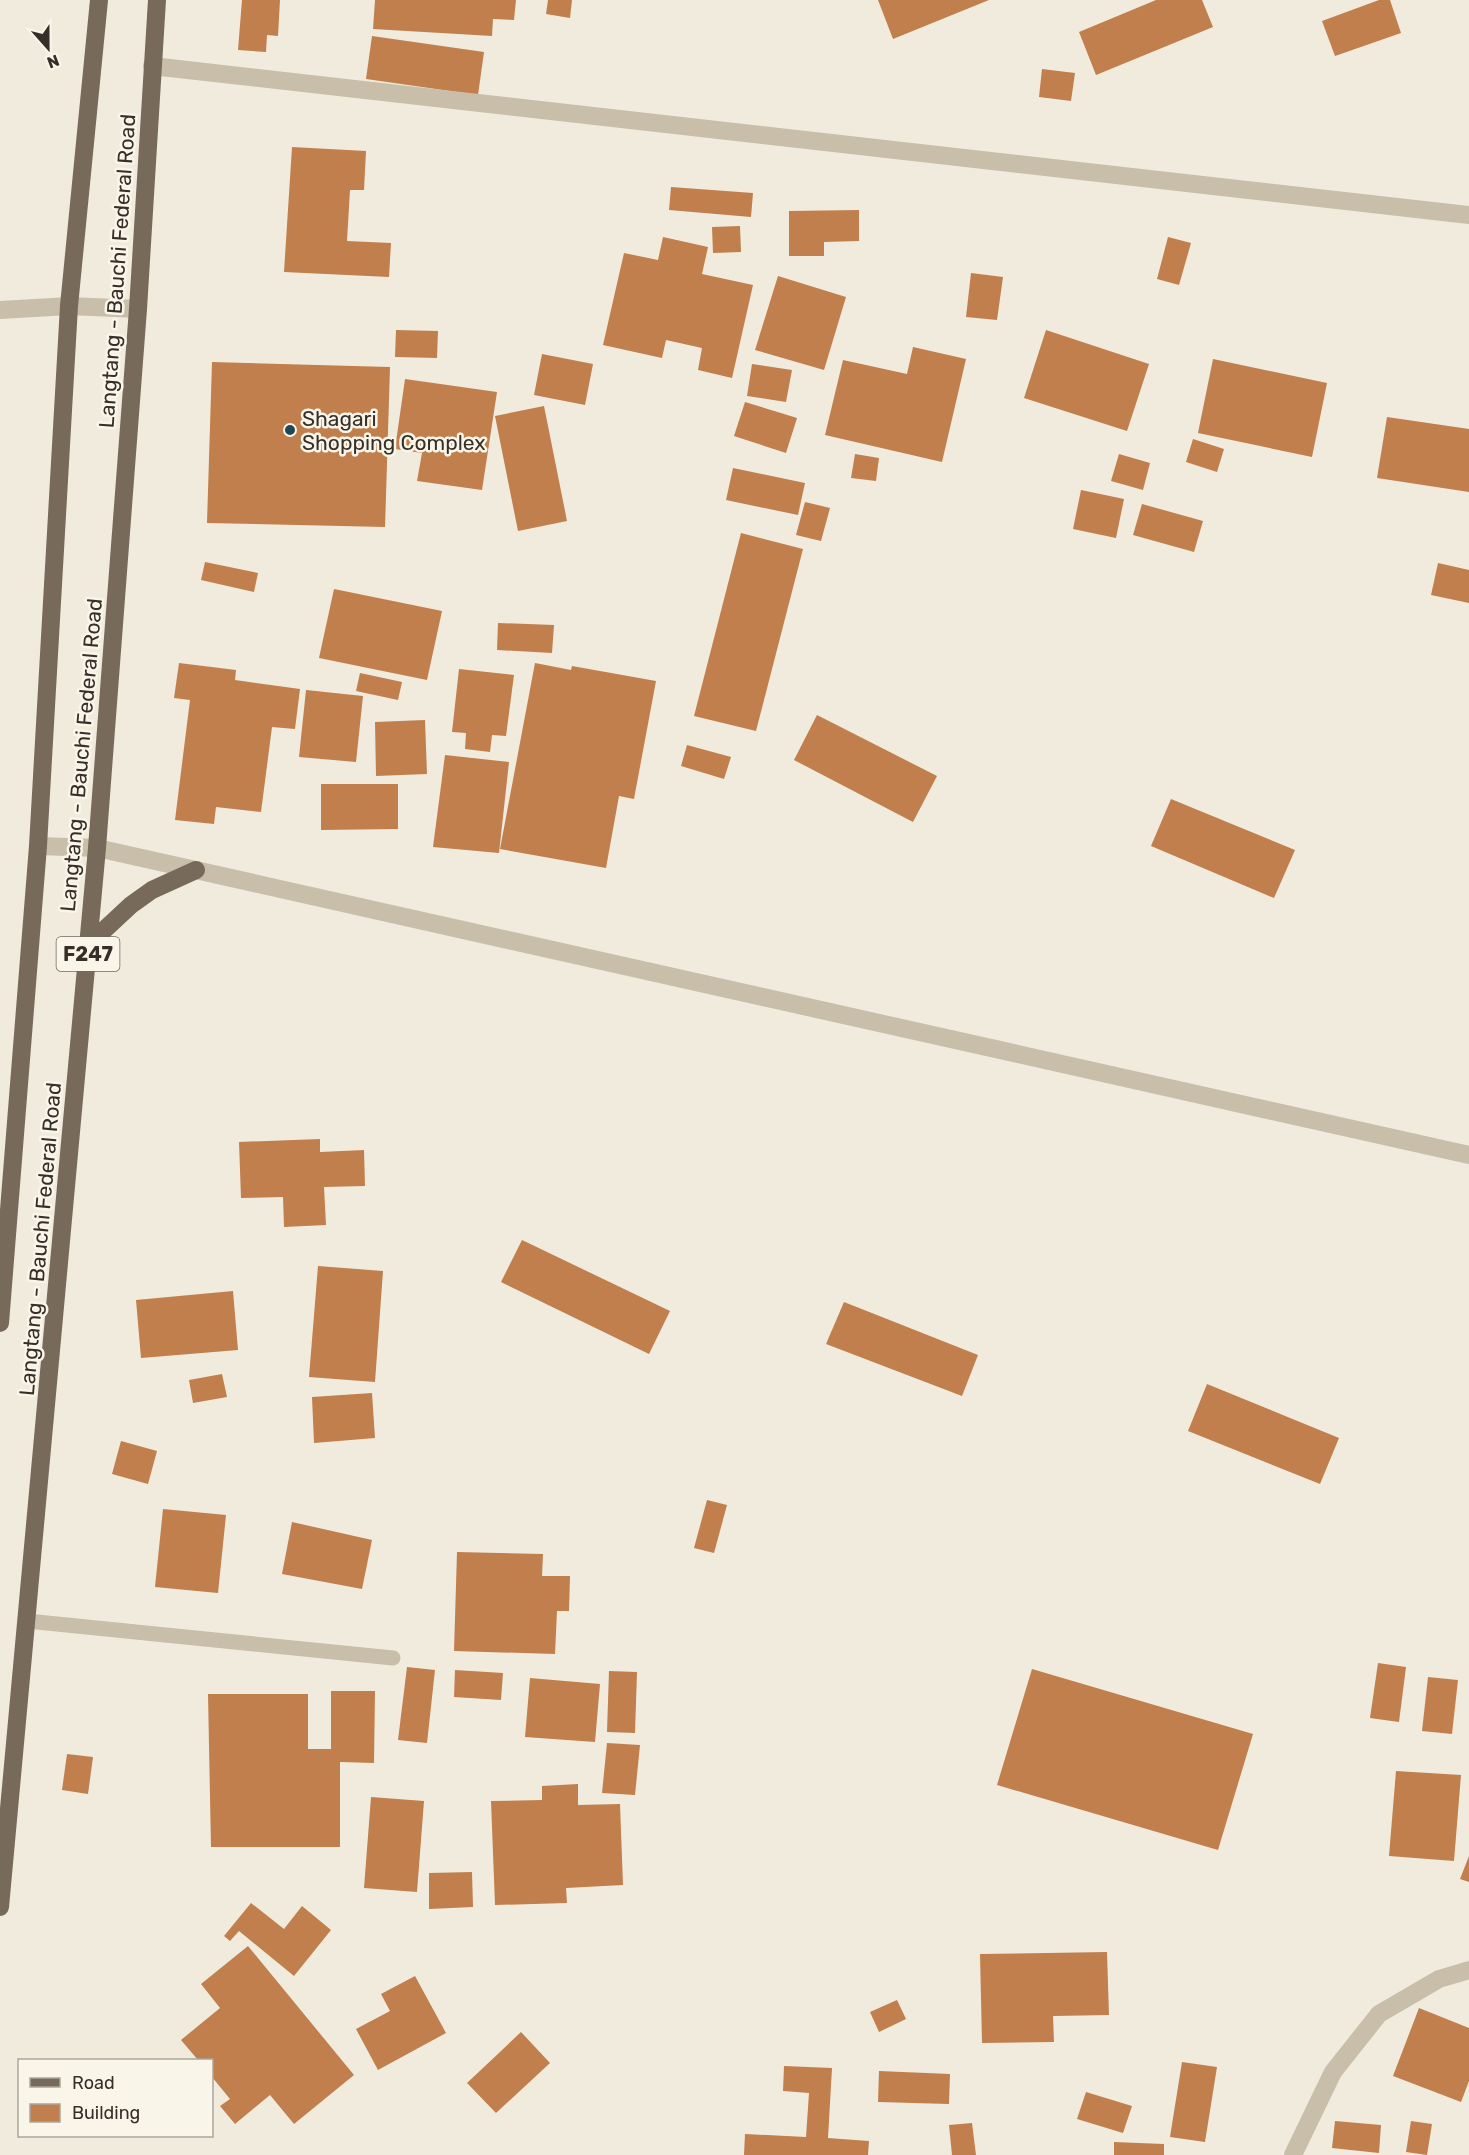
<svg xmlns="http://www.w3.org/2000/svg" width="1469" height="2155" viewBox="0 0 1469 2155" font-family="Rubik,sans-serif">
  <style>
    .building { fill: #c07f4c }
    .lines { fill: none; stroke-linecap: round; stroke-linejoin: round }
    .lane { stroke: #c8bea9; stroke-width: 15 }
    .street { stroke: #c8bea9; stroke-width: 18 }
    .primary { stroke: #776a5a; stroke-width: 18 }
    .poi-dot { fill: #204755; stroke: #f9f5e9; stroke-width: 2 }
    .labels { text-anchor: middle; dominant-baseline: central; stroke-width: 5; stroke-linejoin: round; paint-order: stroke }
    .shield { fill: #f9f5e9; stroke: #706a63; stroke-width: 1.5 }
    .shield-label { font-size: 20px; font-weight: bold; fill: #362f29 }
    .street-label { font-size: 21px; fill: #362f29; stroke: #f9f5e9 }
    .poi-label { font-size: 21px; fill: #362f29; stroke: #f9f5e9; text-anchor: start }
  </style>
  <rect width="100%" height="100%" fill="#f1ebdd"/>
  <g class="building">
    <path d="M 242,0 L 280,0 L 278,36 L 267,35 L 266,52 L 238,50 Z"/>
    <path d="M 375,0 L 516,0 L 514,20 L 493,19 L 492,36 L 373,29 Z"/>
    <path d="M 548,0 L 572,0 L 570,18 L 546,14 Z"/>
    <path d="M 878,0 L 989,0 L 893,39 Z"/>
    <path d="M 1156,0 L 1202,0 L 1213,27 L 1096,75 L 1079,32 Z"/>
    <path d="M 1379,0 L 1390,0 L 1401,33 L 1335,56 L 1322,21 Z"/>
    <path d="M 372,36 L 484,52 L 478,95 L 366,79 Z"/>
    <path d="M 1042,69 L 1075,73 L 1071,101 L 1039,97 Z"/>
    <path d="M 292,147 L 366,151 L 364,190 L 350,190 L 347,241 L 391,243 L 389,277 L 284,272 Z"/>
    <path d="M 671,187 L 753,193 L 751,217 L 669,210 Z"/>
    <path d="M 859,210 L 859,241 L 824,242 L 824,256 L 789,256 L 789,211 Z"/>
    <path d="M 740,226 L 741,252 L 713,253 L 712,227 Z"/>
    <path d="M 663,237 L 708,247 L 702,274 L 753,285 L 732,378 L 698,370 L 702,348 L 666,340 L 662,358 L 603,345 L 624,253 L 658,260 Z"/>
    <path d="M 1168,237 L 1191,243 L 1179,285 L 1157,279 Z"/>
    <path d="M 971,273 L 1003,277 L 997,320 L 966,317 Z"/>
    <path d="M 778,276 L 846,297 L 824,370 L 755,350 Z"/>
    <path d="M 396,330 L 438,331 L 437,358 L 395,357 Z"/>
    <path d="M 1046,330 L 1149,364 L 1127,431 L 1024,398 Z"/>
    <path d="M 913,347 L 966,359 L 942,462 L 825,435 L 843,360 L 907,374 Z"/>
    <path d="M 542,354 L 593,364 L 585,405 L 534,395 Z"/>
    <path d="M 1213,359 L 1327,383 L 1312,457 L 1198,433 Z"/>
    <path d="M 212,362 L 390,367 L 385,527 L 207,523 Z"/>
    <path d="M 752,364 L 792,370 L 786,402 L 747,396 Z"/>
    <path d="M 405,379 L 497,392 L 482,490 L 417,481 L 422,453 L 395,449 Z"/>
    <path d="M 745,402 L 797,418 L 786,453 L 734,436 Z"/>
    <path d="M 544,406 L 567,521 L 518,531 L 495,416 Z"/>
    <path d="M 1387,417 L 1469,429 L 1469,492 L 1377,478 Z"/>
    <path d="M 1193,439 L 1224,449 L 1217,472 L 1186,462 Z"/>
    <path d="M 855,454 L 879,458 L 876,481 L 851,478 Z"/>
    <path d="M 1119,454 L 1150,463 L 1143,490 L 1111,481 Z"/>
    <path d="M 733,468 L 805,483 L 798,515 L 726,500 Z"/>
    <path d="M 1081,490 L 1124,499 L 1116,538 L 1073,529 Z"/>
    <path d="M 805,502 L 830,508 L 821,541 L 796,535 Z"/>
    <path d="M 1142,504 L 1203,521 L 1194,552 L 1133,535 Z"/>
    <path d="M 741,533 L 803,549 L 756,731 L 694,716 Z"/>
    <path d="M 205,562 L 258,573 L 254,592 L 201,580 Z"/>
    <path d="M 1438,563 L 1469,570 L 1469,603 L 1431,595 Z"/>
    <path d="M 334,589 L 442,611 L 427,680 L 319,658 Z"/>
    <path d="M 498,623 L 554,625 L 552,653 L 497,650 Z"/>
    <path d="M 179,663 L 236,670 L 235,680 L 300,689 L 295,729 L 272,727 L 261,812 L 216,807 L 214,824 L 175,820 L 190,700 L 174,698 Z"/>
    <path d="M 535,663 L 571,670 L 572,666 L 656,681 L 634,799 L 619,796 L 606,868 L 500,849 Z"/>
    <path d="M 459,669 L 514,675 L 506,736 L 492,735 L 490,752 L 465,749 L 466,733 L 452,732 Z"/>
    <path d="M 360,673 L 402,682 L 398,700 L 356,691 Z"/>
    <path d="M 306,690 L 363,696 L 356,762 L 299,757 Z"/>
    <path d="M 817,715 L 937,776 L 913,822 L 794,760 Z"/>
    <path d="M 425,720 L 427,774 L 376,776 L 375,722 Z"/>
    <path d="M 687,745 L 731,757 L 724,779 L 681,766 Z"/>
    <path d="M 445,755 L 509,762 L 499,853 L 433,847 Z"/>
    <path d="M 321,784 L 398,784 L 398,829 L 321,830 Z"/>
    <path d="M 1171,799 L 1295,850 L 1274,898 L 1151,846 Z"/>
    <path d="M 320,1139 L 320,1152 L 364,1150 L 365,1186 L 324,1187 L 326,1225 L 284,1227 L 283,1197 L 241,1198 L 239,1142 Z"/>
    <path d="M 522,1240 L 670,1311 L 649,1354 L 501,1282 Z"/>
    <path d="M 318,1266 L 383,1271 L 375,1382 L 309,1377 Z"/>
    <path d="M 233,1291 L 238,1350 L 141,1358 L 136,1300 Z"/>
    <path d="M 844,1302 L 978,1355 L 962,1396 L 826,1344 Z"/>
    <path d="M 222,1374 L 227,1397 L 193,1403 L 189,1380 Z"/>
    <path d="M 1207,1384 L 1339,1438 L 1320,1484 L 1188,1431 Z"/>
    <path d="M 372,1393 L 375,1438 L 314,1443 L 312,1397 Z"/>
    <path d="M 121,1441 L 157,1451 L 148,1484 L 112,1474 Z"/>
    <path d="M 707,1500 L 727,1505 L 714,1553 L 694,1548 Z"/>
    <path d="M 163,1509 L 226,1515 L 218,1593 L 155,1587 Z"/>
    <path d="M 292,1522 L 372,1540 L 362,1589 L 282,1574 Z"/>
    <path d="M 457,1552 L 543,1554 L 542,1576 L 570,1576 L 569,1611 L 557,1611 L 555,1654 L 454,1651 Z"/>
    <path d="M 1378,1663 L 1406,1667 L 1399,1722 L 1370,1718 Z"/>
    <path d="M 407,1667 L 435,1670 L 427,1743 L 398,1740 Z"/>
    <path d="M 1032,1669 L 1253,1734 L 1218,1850 L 997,1785 Z"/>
    <path d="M 455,1670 L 503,1673 L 501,1700 L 454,1697 Z"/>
    <path d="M 609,1671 L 637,1672 L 635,1733 L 607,1732 Z"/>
    <path d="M 1428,1677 L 1458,1680 L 1452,1734 L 1422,1731 Z"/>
    <path d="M 530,1678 L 600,1684 L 595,1742 L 525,1737 Z"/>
    <path d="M 331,1691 L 375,1691 L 374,1763 L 340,1762 L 340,1847 L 211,1847 L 208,1694 L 308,1694 L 308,1749 L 331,1749 Z"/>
    <path d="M 607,1743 L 640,1745 L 635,1795 L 602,1793 Z"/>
    <path d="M 67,1754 L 93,1757 L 88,1794 L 62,1790 Z"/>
    <path d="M 1396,1771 L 1461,1775 L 1454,1861 L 1389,1856 Z"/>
    <path d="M 578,1784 L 578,1805 L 620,1804 L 623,1885 L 566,1888 L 567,1903 L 495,1905 L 491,1801 L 542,1800 L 542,1786 Z"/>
    <path d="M 371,1797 L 424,1801 L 417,1892 L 364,1888 Z"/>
    <path d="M 1469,1856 L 1469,1882 L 1460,1879 Z"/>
    <path d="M 472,1872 L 473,1907 L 429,1909 L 429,1873 Z"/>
    <path d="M 251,1903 L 284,1929 L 302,1906 L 331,1930 L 294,1976 L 239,1931 L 230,1941 L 224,1936 Z"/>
    <path d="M 248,1946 L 354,2075 L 294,2124 L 270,2095 L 235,2124 L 220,2106 L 230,2099 L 212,2077 L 212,2060 L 198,2060 L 181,2040 L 220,2008 L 201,1984 Z"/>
    <path d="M 1107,1952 L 1109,2015 L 1053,2016 L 1054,2042 L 982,2043 L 980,1954 Z"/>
    <path d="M 415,1976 L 446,2033 L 378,2070 L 356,2029 L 390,2011 L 381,1994 Z"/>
    <path d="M 897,2000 L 906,2019 L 879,2032 L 870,2012 Z"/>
    <path d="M 1419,2008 L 1469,2028 L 1469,2081 L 1461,2102 L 1393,2076 Z"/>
    <path d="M 521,2032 L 550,2063 L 496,2113 L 467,2083 Z"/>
    <path d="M 1182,2062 L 1217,2067 L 1205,2142 L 1170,2137 Z"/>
    <path d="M 784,2066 L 832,2068 L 828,2138 L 869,2141 L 868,2155 L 744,2155 L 745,2134 L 806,2137 L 809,2093 L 783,2091 Z"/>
    <path d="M 879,2071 L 950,2074 L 949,2104 L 878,2102 Z"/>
    <path d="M 1086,2092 L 1132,2106 L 1123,2133 L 1077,2119 Z"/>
    <path d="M 1335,2121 L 1381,2125 L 1379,2153 L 1332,2148 Z"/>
    <path d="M 1411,2121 L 1432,2124 L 1427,2155 L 1406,2152 Z"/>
    <path d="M 972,2123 L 976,2155 L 952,2155 L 949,2125 Z"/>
    <path d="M 1114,2142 L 1164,2144 L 1164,2155 L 1114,2155 Z"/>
  </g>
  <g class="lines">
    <path class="lane" d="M 27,1621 L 393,1658"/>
    <g class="street">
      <path d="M 152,66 L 1469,215"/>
      <path d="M 0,310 L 69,306 L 138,309"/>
      <path d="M 38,846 L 97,848 L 1469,1155"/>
      <path d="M 1293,2155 L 1333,2072 L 1379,2014 L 1439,1979 L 1469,1970"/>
    </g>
    <g class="primary">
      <path d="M 88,945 L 131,905 L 152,890 L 196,870"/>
      <path d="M 0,1323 L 38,846 L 69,306 L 99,0"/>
      <path d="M 0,1907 L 97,848 L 138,309 L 157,0"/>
    </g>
  </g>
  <circle class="poi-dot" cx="290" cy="430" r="6"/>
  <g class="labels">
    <rect class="shield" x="56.5" y="937" width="63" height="34" rx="4.5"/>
    <g class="shield-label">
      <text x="88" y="954">F247</text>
    </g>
    <g class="street-label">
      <text transform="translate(117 271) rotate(-86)">Langtang - Bauchi Federal Road</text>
      <text transform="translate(81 755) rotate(-85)">Langtang - Bauchi Federal Road</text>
      <text transform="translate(40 1239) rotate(-85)">Langtang - Bauchi Federal Road</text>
    </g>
    <g class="poi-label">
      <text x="302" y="418">Shagari<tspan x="302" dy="24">Shopping Complex</tspan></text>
    </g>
  </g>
  <rect x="18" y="2059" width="195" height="78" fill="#f9f5e9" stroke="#aba69c" stroke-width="1.5"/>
  <rect x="30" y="2078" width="30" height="9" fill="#776a5a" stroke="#aba69c" stroke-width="1.5"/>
  <text x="72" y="2089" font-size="18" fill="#362f29">Road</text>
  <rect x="30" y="2104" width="30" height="18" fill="#c07f4c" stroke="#aba69c" stroke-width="1.5"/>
  <text x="72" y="2119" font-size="18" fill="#362f29">Building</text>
  <g transform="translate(48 48) rotate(159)" stroke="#f9f5e9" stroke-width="4.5" paint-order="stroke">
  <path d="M0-4.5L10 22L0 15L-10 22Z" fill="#362f29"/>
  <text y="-9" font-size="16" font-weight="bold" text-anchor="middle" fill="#362f29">N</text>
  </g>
</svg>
